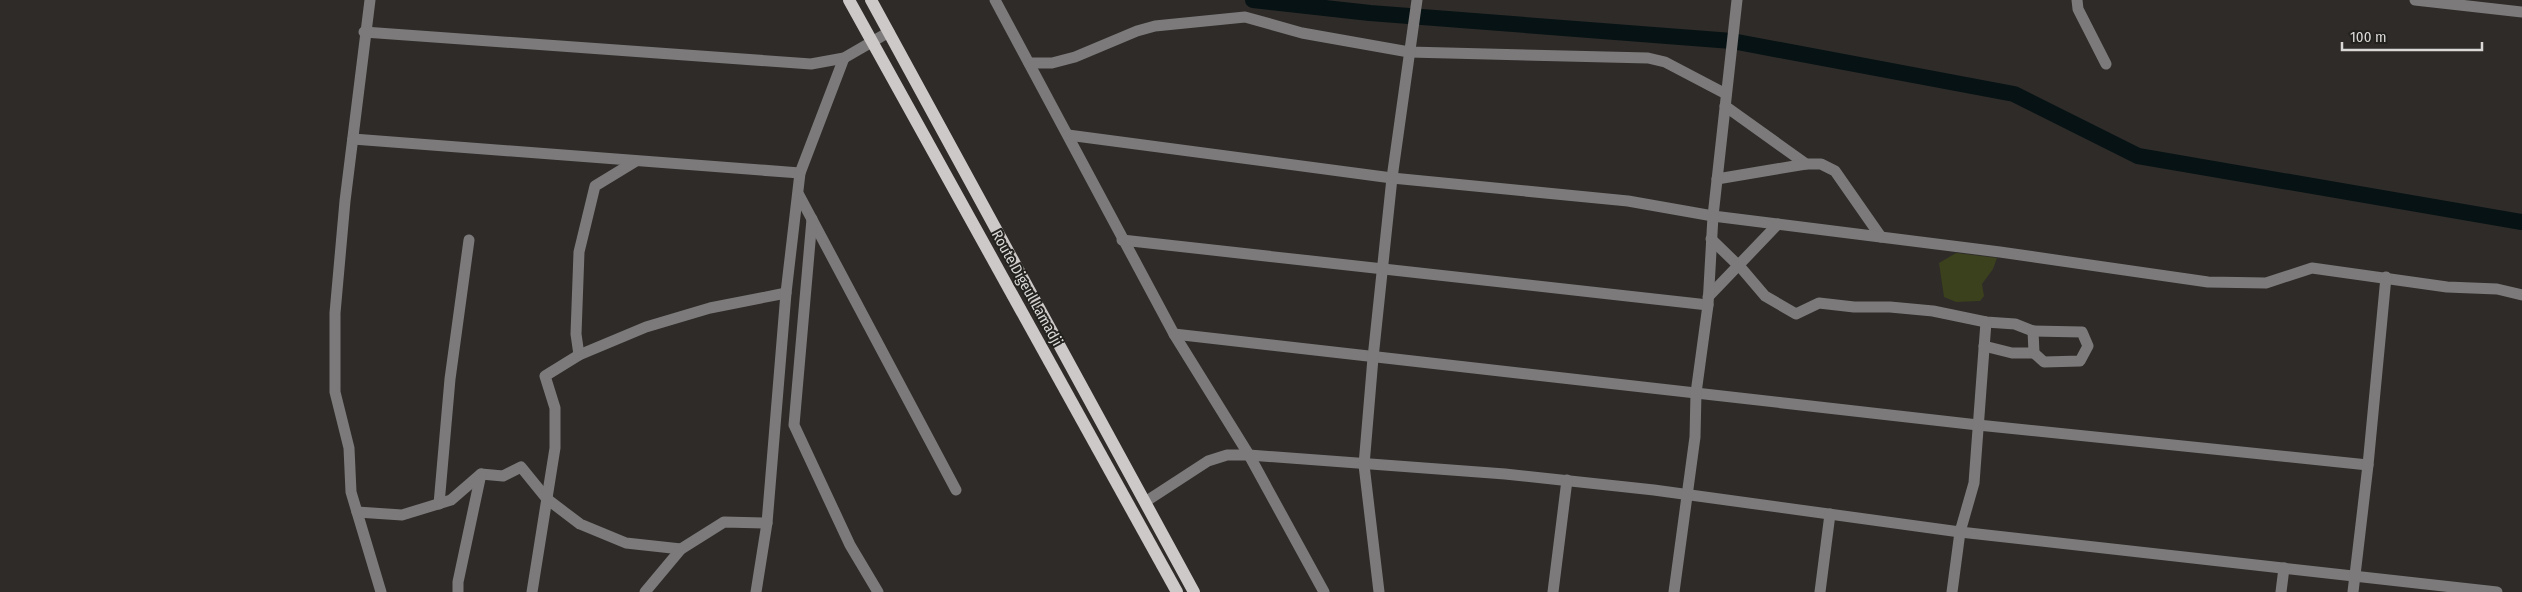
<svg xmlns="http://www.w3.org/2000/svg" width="2522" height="592" viewBox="0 0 2522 592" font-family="'Fira Sans Condensed',sans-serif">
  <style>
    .green { fill: #3c411d }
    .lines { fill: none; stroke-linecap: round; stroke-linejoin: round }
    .river { stroke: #061213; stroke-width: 16 }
    .minor { stroke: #7c7a7a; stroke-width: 11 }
    .major { stroke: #cdc9c8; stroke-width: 12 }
    .labels { text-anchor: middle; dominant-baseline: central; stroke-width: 4; stroke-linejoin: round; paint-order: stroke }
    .street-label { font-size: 15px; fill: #dad8d7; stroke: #24221f }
  </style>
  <rect width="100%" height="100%" fill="#2e2b29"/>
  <path class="green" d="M 1956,253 L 1997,258 L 1993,269 L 1982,284 L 1984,296 L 1980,301 L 1956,302 L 1944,297 L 1939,263 Z"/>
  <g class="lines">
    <path class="river" d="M 1253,0 L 1370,13 L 1732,41 L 2014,94 L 2138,156 L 2522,222"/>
    <g class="minor">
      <path d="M 370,0 L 345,201 L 335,313 L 335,392 L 349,448 L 351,492 L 381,592"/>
      <path d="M 995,0 L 1174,334 L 1249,455 L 1324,592"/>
      <path d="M 2077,0 L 2078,9 L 2106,64"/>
      <path d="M 2415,0 L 2522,12"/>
      <path d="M 364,32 L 811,64 L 844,58 L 889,32"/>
      <path d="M 1029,63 L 1052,63 L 1075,57 L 1137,31 L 1155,26 L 1245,17 L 1302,33 L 1409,52 L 1648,58 L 1665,62 L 1726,94"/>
      <path d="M 1725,106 L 1806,164 L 1821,164 L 1835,171 L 1881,237"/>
      <path d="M 1068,135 L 1392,178 L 1628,201 L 1713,216 L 2000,252 L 2208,282 L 2266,283 L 2312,268 L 2447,287 L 2497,289 L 2522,295"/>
      <path d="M 353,139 L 800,173"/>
      <path d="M 1717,179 L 1806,164"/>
      <path d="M 799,195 L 956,490"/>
      <path d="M 812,219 L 794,425 L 850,545 L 878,592"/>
      <path d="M 1711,239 L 1742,269 L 1765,296 L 1796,314 L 1819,303 L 1854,307 L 1890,307 L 1933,311 L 1986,322 L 2015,324 L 2033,331 L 2034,353 L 2012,353 L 1984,346"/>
      <path d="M 1122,240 L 1708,305"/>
      <path d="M 1708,297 L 1778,224"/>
      <path d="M 2033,331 L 2082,332 L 2088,346 L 2080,361 L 2044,362 L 2034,353"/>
      <path d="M 1174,334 L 1978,425 L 2368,465"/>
      <path d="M 579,355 L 646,327 L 710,308 L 786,293"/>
      <path d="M 1145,502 L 1208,461 L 1227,455 L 1249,455 L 1505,474 L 1654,490 L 1960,532 L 2497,592"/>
      <path d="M 439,504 L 450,379 L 469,240"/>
      <path d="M 357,512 L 402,515 L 451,500 L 481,474 L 503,476 L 521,467 L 547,499 L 580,524 L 626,543 L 681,549"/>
      <path d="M 458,592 L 458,582 L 481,474"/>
      <path d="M 532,592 L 555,448 L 555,408 L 545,376 L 579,355 L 576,334 L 579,252 L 595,186 L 636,161"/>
      <path d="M 645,592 L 681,549 L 724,522 L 767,523"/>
      <path d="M 756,592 L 767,523 L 786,293 L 800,173 L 844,58"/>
      <path d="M 1379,592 L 1364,465 L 1373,358 L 1392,178 L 1417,0"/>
      <path d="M 1553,592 L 1567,480"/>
      <path d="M 1674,592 L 1695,437 L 1696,393 L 1708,305 L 1713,216 L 1737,0"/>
      <path d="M 1820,592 L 1830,514"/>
      <path d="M 1952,592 L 1960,532 L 1974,483 L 1986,322"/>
      <path d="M 2281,592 L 2284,568"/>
      <path d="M 2353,592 L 2368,465 L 2386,277"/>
    </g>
    <g class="major">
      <path d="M 849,0 L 1177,592"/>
      <path d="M 871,0 L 1194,592"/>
    </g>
  </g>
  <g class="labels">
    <g class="street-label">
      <text transform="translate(1027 288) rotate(61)">Route Digeul Lamadji</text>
    </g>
  </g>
  <path d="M2342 42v8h140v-8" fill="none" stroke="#dad8d7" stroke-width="2.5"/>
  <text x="2350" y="42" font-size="15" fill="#dad8d7" stroke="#24221f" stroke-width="4" paint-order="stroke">100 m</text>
</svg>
